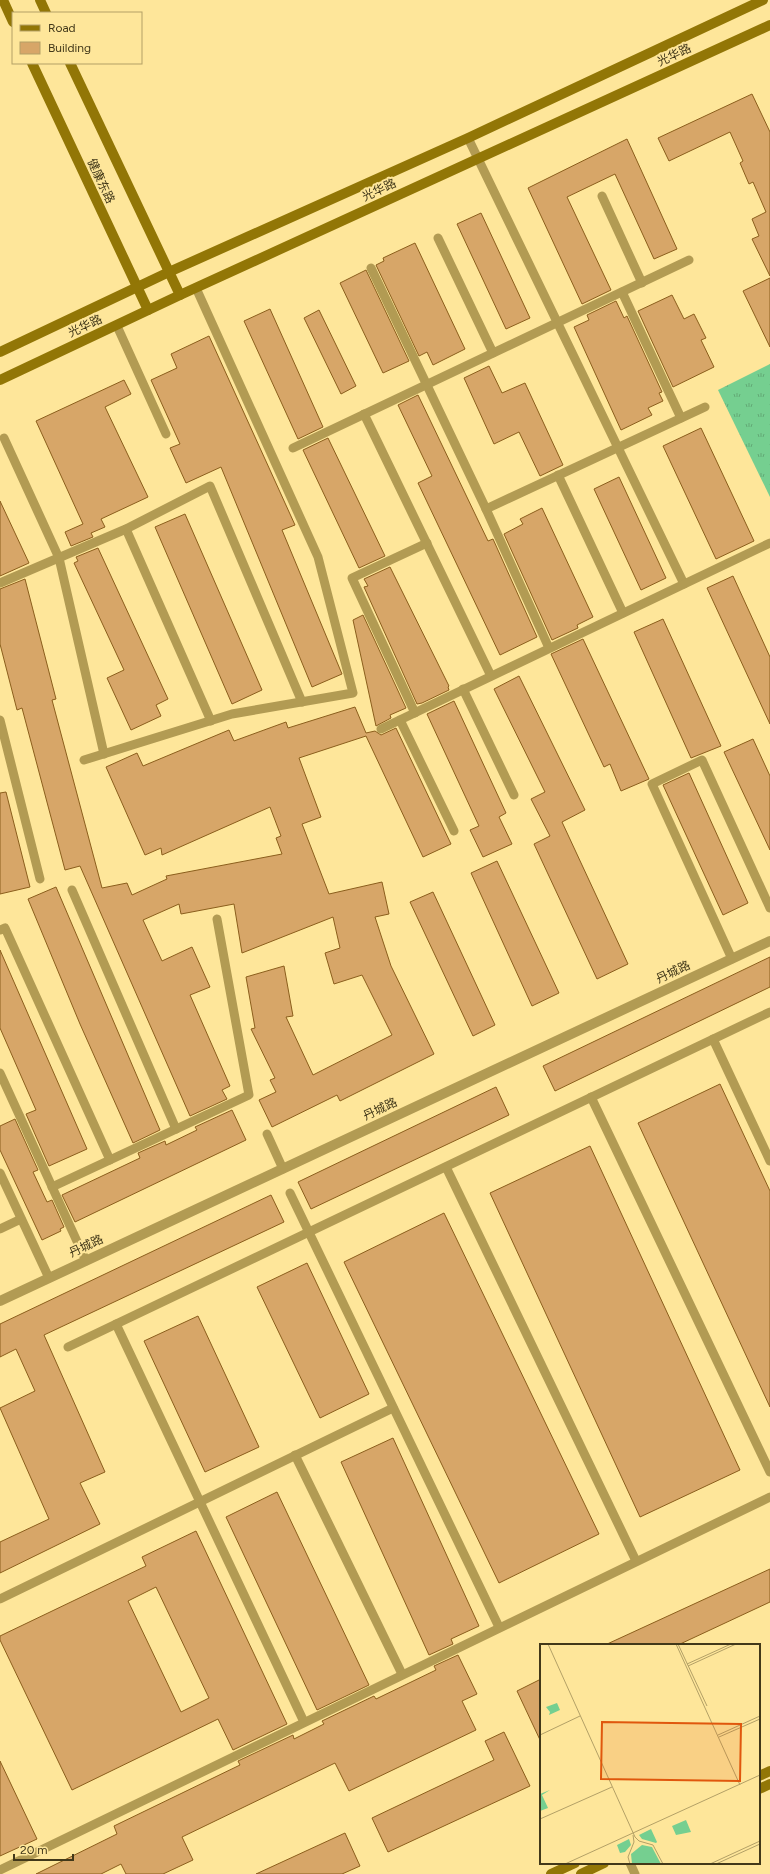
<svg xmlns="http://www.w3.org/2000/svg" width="770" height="1874" viewBox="0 0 770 1874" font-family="Figtree,'Noto Sans SC',sans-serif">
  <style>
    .grass { fill: url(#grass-tufts) }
    .building { fill: #d7a668; stroke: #8b5e1c; fill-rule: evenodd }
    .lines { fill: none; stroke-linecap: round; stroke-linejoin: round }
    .service { stroke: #b29b53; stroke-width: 9 }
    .minor { stroke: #b29b53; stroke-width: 10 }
    .secondary { stroke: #927606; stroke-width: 10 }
    .labels { text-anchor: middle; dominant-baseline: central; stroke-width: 4; stroke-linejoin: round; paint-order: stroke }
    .street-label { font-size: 12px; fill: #423819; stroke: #fee69a }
    .inset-road { fill: none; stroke: #b3a066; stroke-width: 1 }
    .view { fill: #e0570d; fill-opacity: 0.15; stroke: #e0570d; stroke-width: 2 }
    .inset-edge { fill: none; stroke: #423819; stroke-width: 2 }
  </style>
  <defs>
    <pattern id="grass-tufts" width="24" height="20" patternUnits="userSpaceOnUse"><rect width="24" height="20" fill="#75cf90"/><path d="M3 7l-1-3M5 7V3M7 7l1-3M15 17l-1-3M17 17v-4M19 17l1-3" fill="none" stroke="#62a975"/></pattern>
  </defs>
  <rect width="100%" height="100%" fill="#fee69a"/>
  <path class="grass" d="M 770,364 L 770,497 L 718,390 Z"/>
  <g class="building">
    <path d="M 752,94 L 770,132 L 770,276 L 752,239 L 759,236 L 752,219 L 766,212 L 753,182 L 749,184 L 740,163 L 743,161 L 730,132 L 669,161 L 658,138 Z"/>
    <path d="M 627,139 L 677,249 L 654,259 L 615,174 L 567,197 L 611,290 L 582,304 L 528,188 Z"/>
    <path d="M 481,213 L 530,318 L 506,329 L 457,224 Z"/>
    <path d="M 415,243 L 465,349 L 433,365 L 427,352 L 419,356 L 376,265 L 384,261 L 383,258 Z"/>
    <path d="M 366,270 L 409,361 L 383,373 L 340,283 Z"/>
    <path d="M 770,278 L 770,347 L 743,291 Z"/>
    <path d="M 672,295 L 684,319 L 694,314 L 706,338 L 701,340 L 714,367 L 673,387 L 638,311 Z"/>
    <path d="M 616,301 L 624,318 L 627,316 L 662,392 L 659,393 L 663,401 L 648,408 L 652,415 L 621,430 L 574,327 L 589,320 L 587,315 Z"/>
    <path d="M 270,309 L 323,427 L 298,439 L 244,321 Z"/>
    <path d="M 319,310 L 356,386 L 341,394 L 304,318 Z"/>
    <path d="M 209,336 L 295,525 L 282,530 L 342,674 L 312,687 L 221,467 L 186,483 L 170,448 L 180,444 L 151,380 L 177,368 L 171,354 Z"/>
    <path d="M 489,366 L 502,393 L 525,383 L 563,465 L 540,476 L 519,432 L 494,444 L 464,378 Z"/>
    <path d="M 124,380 L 131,394 L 105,407 L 148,497 L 101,519 L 105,527 L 91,533 L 93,537 L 71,546 L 65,532 L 83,524 L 36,421 Z"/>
    <path d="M 418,395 L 488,541 L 493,539 L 537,637 L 500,655 L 418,483 L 432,476 L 398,405 Z"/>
    <path d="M 701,428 L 754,541 L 716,559 L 663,446 Z"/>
    <path d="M 328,438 L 385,556 L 359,568 L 303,450 Z"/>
    <path d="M 619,477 L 666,578 L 641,590 L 594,489 Z"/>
    <path d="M 0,501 L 29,563 L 0,576 Z"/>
    <path d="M 542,508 L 593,617 L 577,625 L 578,628 L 552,640 L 504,534 L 523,524 L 520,519 Z"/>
    <path d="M 185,514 L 262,690 L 232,704 L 155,527 Z"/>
    <path d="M 98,548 L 168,699 L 156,705 L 161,716 L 131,730 L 107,678 L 124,670 L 74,563 L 78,561 L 76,557 Z"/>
    <path d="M 390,567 L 449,686 L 448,687 L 449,690 L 422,703 L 417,704 L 364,587 L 368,586 L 364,579 Z"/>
    <path d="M 733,576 L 770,657 L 770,724 L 707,588 Z"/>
    <path d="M 25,579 L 56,699 L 52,700 L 102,888 L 127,883 L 132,895 L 167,879 L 166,876 L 282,854 L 276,838 L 281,836 L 270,807 L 162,855 L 161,848 L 145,855 L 106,767 L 137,753 L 143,766 L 229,730 L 234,741 L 286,722 L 288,728 L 355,707 L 366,733 L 375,731 L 381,735 L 396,728 L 451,844 L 423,857 L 366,736 L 299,758 L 321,817 L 302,824 L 329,894 L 382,882 L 389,914 L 375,917 L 391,966 L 434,1054 L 340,1101 L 337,1095 L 272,1127 L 259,1100 L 276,1092 L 270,1080 L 275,1078 L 251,1029 L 255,1028 L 246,977 L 284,966 L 293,1016 L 286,1017 L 313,1075 L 392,1035 L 362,975 L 334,984 L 325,953 L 340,948 L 333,917 L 242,953 L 234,904 L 181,914 L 179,904 L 143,920 L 162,961 L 192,947 L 210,987 L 190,995 L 230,1086 L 222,1090 L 227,1099 L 190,1116 L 80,866 L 65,870 L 22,708 L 17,710 L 0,644 L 0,589 Z"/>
    <path d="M 363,615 L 406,708 L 390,715 L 391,718 L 376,726 L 353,620 Z"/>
    <path d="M 663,619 L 721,746 L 691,758 L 634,632 Z"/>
    <path d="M 583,639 L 649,779 L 621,791 L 610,764 L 604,767 L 551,654 Z"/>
    <path d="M 519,676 L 585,810 L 562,822 L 628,964 L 597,979 L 534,844 L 550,836 L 531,799 L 545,792 L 494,689 Z"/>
    <path d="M 454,701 L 506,813 L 499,817 L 512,844 L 483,857 L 470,830 L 479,826 L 427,714 Z"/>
    <path d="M 753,739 L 770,776 L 770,850 L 724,752 Z"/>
    <path d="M 689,773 L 748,903 L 723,915 L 663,785 Z"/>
    <path d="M 6,792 L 30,887 L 0,894 L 0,793 Z"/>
    <path d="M 497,861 L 559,993 L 532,1006 L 471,873 Z"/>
    <path d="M 56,887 L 160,1130 L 133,1143 L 80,1024 L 28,899 Z"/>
    <path d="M 433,892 L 495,1025 L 473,1036 L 410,902 Z"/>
    <path d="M 0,950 L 87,1149 L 49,1166 L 26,1114 L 36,1110 L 0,1028 Z"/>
    <path d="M 770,957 L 770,987 L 555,1091 L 543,1066 Z"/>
    <path d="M 720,1084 L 770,1191 L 770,1407 L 638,1123 Z"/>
    <path d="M 496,1087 L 509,1115 L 311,1209 L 298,1182 Z"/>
    <path d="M 232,1110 L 246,1140 L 75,1222 L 62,1195 L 140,1158 L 138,1153 L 165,1141 L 166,1145 L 197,1130 L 195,1127 Z"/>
    <path d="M 15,1119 L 38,1170 L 33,1172 L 47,1202 L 52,1200 L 64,1227 L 60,1229 L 61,1231 L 42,1240 L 0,1150 L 0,1126 Z"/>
    <path d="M 590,1146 L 740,1470 L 640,1517 L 490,1193 Z"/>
    <path d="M 271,1195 L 284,1222 L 44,1335 L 105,1472 L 80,1483 L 100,1524 L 0,1573 L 0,1542 L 49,1519 L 0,1408 L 35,1391 L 16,1349 L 0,1357 L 0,1324 Z"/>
    <path d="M 444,1213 L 599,1534 L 499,1583 L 344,1262 Z"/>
    <path d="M 307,1263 L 369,1394 L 320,1418 L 257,1287 Z"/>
    <path d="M 198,1316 L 259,1447 L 205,1472 L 144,1341 Z"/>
    <path d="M 393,1438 L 479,1626 L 451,1639 L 453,1644 L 429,1655 L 341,1462 Z"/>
    <path d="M 277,1492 L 369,1685 L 317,1710 L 226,1517 Z"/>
    <path d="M 196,1531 L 287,1724 L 233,1750 L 218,1719 L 72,1790 L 0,1640 L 0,1636 L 146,1566 L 142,1557 ZM 156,1587 L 209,1698 L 181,1712 L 128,1601 Z"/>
    <path d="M 770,1569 L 770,1602 L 678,1645 L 605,1645 Z"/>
    <path d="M 458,1655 L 477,1694 L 462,1701 L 476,1730 L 349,1791 L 335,1763 L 182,1837 L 193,1860 L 163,1874 L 126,1874 L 121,1864 L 101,1874 L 36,1874 L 117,1834 L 114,1826 L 240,1765 L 238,1761 L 293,1735 L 294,1739 L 324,1724 L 322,1721 L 374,1696 L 376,1699 L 436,1670 L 434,1666 Z"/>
    <path d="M 541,1679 L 541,1742 L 517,1691 Z"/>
    <path d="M 504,1732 L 530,1786 L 388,1852 L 372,1818 L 494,1760 L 485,1741 Z"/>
    <path d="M 0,1761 L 37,1839 L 0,1856 Z"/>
    <path d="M 345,1833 L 360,1866 L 342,1874 L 256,1874 Z"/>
  </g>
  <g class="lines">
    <g class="service">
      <path d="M 468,138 L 684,584"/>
      <path d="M 602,196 L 642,283"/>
      <path d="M 438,238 L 493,353"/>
      <path d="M 371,268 L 486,509 L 549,648"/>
      <path d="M 622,292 L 681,418"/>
      <path d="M 117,326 L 166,434"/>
      <path d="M 364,414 L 491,676"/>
      <path d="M 4,438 L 59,558 L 104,754"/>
      <path d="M 293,448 L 689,260"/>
      <path d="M 558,475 L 623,613"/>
      <path d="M 486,509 L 705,407"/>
      <path d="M 126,529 L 211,721"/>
      <path d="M 0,583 L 126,529 L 210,486 L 302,702"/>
      <path d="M 463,689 L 514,795"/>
      <path d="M 415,713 L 352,578 L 427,543"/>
      <path d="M 0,720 L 40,879"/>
      <path d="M 400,720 L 454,831"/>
      <path d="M 381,729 L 770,543"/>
      <path d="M 84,760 L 232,714 L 353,693 L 318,557 L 196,288"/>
      <path d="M 72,890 L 176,1129"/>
      <path d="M 0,930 L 5,928 L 110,1160"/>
      <path d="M 732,959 L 652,784 L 702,760 L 770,908"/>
      <path d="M 713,1039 L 770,1161"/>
      <path d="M 0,1073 L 86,1261"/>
      <path d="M 591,1097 L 770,1472"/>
      <path d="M 267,1134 L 283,1169"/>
      <path d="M 446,1167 L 636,1561"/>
      <path d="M 0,1173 L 49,1278"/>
      <path d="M 52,1187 L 249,1095 L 217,919"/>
      <path d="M 290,1193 L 499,1627"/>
      <path d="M 0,1229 L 21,1219"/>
      <path d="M 116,1324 L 304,1722"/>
      <path d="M 68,1347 L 770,1012"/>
      <path d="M 295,1455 L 402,1674"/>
      <path d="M 0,1599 L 393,1408"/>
      <path d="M 630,1863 L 635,1874"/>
      <path d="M 0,1870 L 770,1497"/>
    </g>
    <path class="minor" d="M 0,1301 L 770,941"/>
    <g class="secondary">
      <path d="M 3,0 L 13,22"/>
      <path d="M 40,0 L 46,13"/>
      <path d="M 32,63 L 148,310"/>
      <path d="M 70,63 L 180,295"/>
      <path d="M 0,352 L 169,272 L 468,138 L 763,0"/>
      <path d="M 0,380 L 180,295 L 770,25"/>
      <path d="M 759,1776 L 770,1771"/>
      <path d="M 759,1789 L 770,1784"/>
      <path d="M 551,1874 L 575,1863"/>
      <path d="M 581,1874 L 604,1863"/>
    </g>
  </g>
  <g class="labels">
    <g class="street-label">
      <text transform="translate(674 55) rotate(-25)">光华路</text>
      <text transform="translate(101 181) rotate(65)">健康东路</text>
      <text transform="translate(379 190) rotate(-25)">光华路</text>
      <text transform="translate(85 326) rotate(-25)">光华路</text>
      <text transform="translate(673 972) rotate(-25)">丹城路</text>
      <text transform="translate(380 1109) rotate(-25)">丹城路</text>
      <text transform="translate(86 1246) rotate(-25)">丹城路</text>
    </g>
  </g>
  <g transform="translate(540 1644)">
    <rect width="220" height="220" fill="#fee69a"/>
    <path d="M 17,59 L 20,66 L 9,71 L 10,68 L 6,63 ZM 10,146 L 2,151 L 8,164 L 0,167 L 0,150 ZM 146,176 L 151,188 L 136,191 L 132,182 ZM 111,185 L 117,198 L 116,199 L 102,195 L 99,191 ZM 89,195 L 91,201 L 85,208 L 80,209 L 77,201 Z" fill="#75cf90"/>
    <path d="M 102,201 L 112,203 L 121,220 L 92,220 L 91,210 Z" fill="#75cf90"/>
    <path class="inset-road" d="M 8,0 L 95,193 L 99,197 L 113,201 L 123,220M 136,0 L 200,141M 138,0 L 167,62M 147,20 L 191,0M 148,22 L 196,0M 0,91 L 40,72M 178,91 L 220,72M 179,93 L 220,75M 0,175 L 72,143M 25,220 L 220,131M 90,220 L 88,213 L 94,198 L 93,191M 170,220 L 220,197M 176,220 L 220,200"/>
    <path class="view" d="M 62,78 L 201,80 L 200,137 L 61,135 Z"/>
    <rect width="220" height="220" class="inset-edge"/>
  </g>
  <rect x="12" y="12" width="130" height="52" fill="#fee69a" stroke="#b3a066"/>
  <rect x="20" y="25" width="20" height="6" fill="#927606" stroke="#b3a066"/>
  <text x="48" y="32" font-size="12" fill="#423819">Road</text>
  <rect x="20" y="42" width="20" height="12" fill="#d7a668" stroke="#b3a066"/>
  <text x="48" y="52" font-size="12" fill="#423819">Building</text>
  <path d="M14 1854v6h59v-6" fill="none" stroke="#423819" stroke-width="2"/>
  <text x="20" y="1854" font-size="12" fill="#423819" stroke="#fee69a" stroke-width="3" paint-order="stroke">20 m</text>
</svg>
